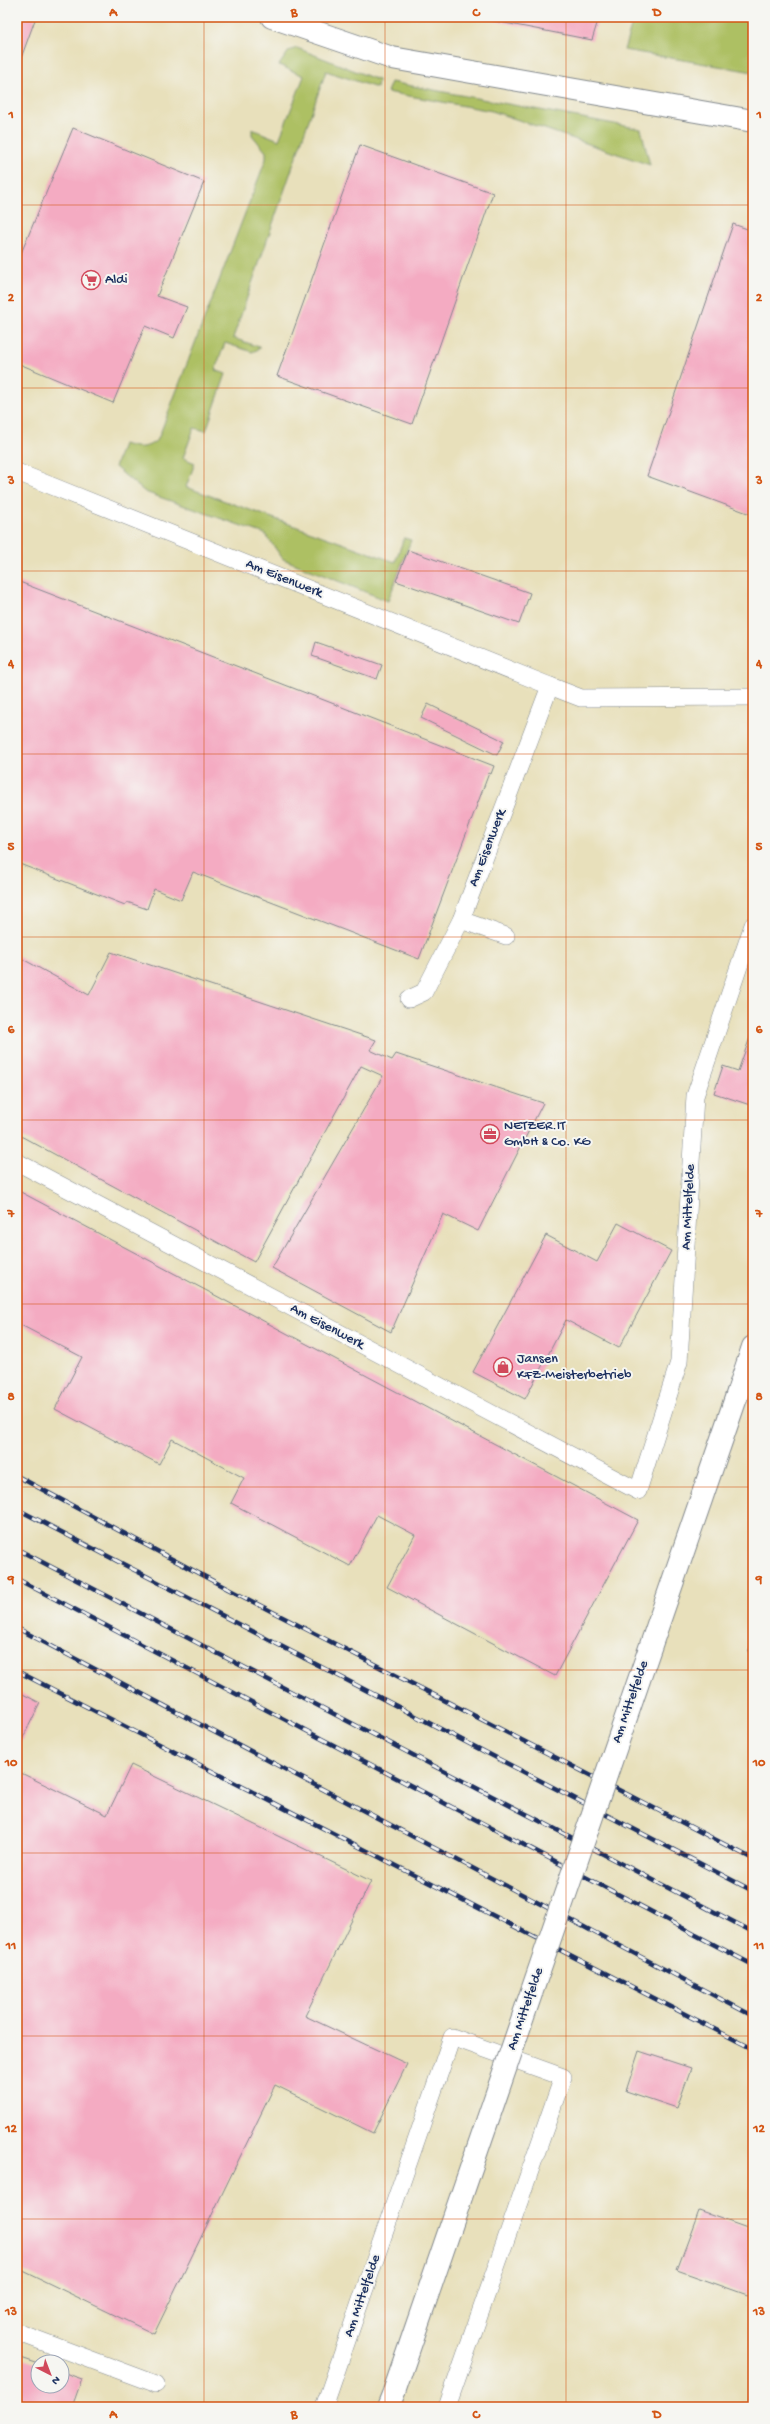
<svg xmlns="http://www.w3.org/2000/svg" width="770" height="2424" viewBox="0 0 770 2424" font-family="'Gochi Hand',sans-serif">
  <style>
    .green { fill: #adc064; stroke: #647861 }
    .building { fill: #f4abc2 }
    .lines { fill: none; stroke-linecap: round; stroke-linejoin: round }
    .service-casing { stroke: #82888c; stroke-width: 18 }
    .minor-casing { stroke: #82888c; stroke-width: 24 }
    .tertiary-casing { stroke: #82888c; stroke-width: 24 }
    .service { stroke: #fff; stroke-width: 17 }
    .minor { stroke: #fff; stroke-width: 22 }
    .tertiary { stroke: #fff; stroke-width: 22 }
    .rail-casing { stroke: #1b2f5e; stroke-width: 4.5 }
    .rail { stroke: #f6f6f2; stroke-width: 3; stroke-dasharray: 9; stroke-linecap: butt }
    .tertiary-bridge-casing { stroke: #82888c; stroke-width: 24; stroke-linecap: butt }
    .tertiary-bridge { stroke: #fff; stroke-width: 22 }
    .grid { fill: none; stroke: #d45514; stroke-width: 1; stroke-opacity: 0.55 }
    .labels { text-anchor: middle; dominant-baseline: central; stroke-width: 4; stroke-linejoin: round; paint-order: stroke }
    .poi-label { font-size: 14px; fill: #1b2f5e; stroke: #f6f6f2; text-anchor: start }
    .street-label { font-size: 14px; fill: #1b2f5e; stroke: #f6f6f2 }
    .neatline { fill: none; stroke: #d45514; stroke-width: 1.5 }
    .grid-label { font-size: 13px; text-anchor: middle; font-weight: bold; fill: #d45514 }
  </style>
  <rect width="100%" height="100%" fill="#f6f6f2"/>
  <filter id="ink" filterUnits="userSpaceOnUse"><feTurbulence type="fractalNoise" baseFrequency=".025" numOctaves="2"/><feDisplacementMap in="SourceGraphic" scale="8" xChannelSelector="R" yChannelSelector="G"/><feConvolveMatrix kernelMatrix="1 2 1 2 8 2 1 2 1" color-interpolation-filters="sRGB"/></filter>
  <filter id="wash" filterUnits="userSpaceOnUse"><feTurbulence type="fractalNoise" baseFrequency=".012" numOctaves="4" result="noise"/><feDisplacementMap in="SourceGraphic" scale="16" xChannelSelector="R" yChannelSelector="G"/><feGaussianBlur stdDeviation="0.9" result="paint"/><feColorMatrix in="noise" values="0 0 0 0 0 0 0 0 0 0 0 0 0 0 0 0 0 1.4 0 .05"/><feComposite in="paint" operator="in"/></filter>
  <g filter="url(#wash)">
    <rect width="100%" height="100%" fill="#e8e0bb"/>
    <g class="green">
      <path d="M 634,17 L 753,17 L 753,72 L 624,50 Z"/>
      <path d="M 297,48 L 378,80 L 377,88 L 326,71 L 233,338 L 259,347 L 259,349 L 252,352 L 225,343 L 215,370 L 226,374 L 206,431 L 194,428 L 183,458 L 195,463 L 186,487 L 395,562 L 404,538 L 411,540 L 388,601 L 283,559 L 265,534 L 145,492 L 115,467 L 123,444 C 138,448 146,450 158,439 L 266,159 L 266,152 L 252,135 L 252,129 L 279,140 L 304,76 L 279,65 L 289,51 Z"/>
      <path d="M 391,82 L 641,129 L 650,165 L 492,111 L 387,92 Z"/>
    </g>
    <g id="blocks">
      <g class="building">
        <path d="M 17,17 L 36,17 L 17,69 Z"/>
        <path d="M 474,17 L 599,17 L 592,40 Z"/>
        <path d="M 73,128 L 204,182 L 157,296 L 187,307 L 174,338 L 145,326 L 113,403 L 17,363 L 17,263 Z"/>
        <path d="M 360,145 L 493,193 L 412,424 L 277,376 Z"/>
        <path d="M 733,224 L 753,231 L 753,515 L 647,476 Z"/>
        <path d="M 408,550 L 530,593 L 519,624 L 396,581 Z"/>
        <path d="M 17,581 L 494,766 L 491,774 L 489,773 L 419,959 L 193,872 L 181,900 L 154,889 L 147,909 L 127,902 L 125,905 L 17,863 Z"/>
        <path d="M 316,642 L 382,665 L 377,679 L 312,656 Z"/>
        <path d="M 428,704 L 504,741 L 497,755 L 421,718 Z"/>
        <path d="M 111,952 L 376,1040 L 370,1050 L 392,1060 L 396,1054 L 543,1103 L 478,1231 L 443,1214 L 391,1332 L 272,1268 L 383,1076 L 361,1066 L 254,1262 L 17,1134 L 17,956 L 89,995 Z"/>
        <path d="M 753,1029 L 753,1106 L 714,1093 L 723,1066 L 738,1071 Z"/>
        <path d="M 17,1190 L 638,1520 L 555,1676 L 387,1587 L 415,1535 L 377,1515 L 350,1566 L 231,1503 L 244,1478 L 172,1439 L 159,1464 L 55,1409 L 82,1357 L 17,1323 Z"/>
        <path d="M 618,1223 L 671,1251 L 619,1348 L 566,1320 L 525,1399 L 473,1372 L 546,1235 L 597,1262 Z"/>
        <path d="M 753,1640 L 753,1654 L 748,1652 Z"/>
        <path d="M 17,1691 L 40,1703 L 17,1750 Z"/>
        <path d="M 131,1765 L 371,1881 L 305,2016 L 407,2064 L 373,2133 L 275,2085 L 154,2334 L 17,2268 L 17,1771 L 107,1815 Z"/>
        <path d="M 639,2051 L 691,2068 L 677,2108 L 626,2091 Z"/>
        <path d="M 699,2211 L 753,2230 L 753,2297 L 677,2270 Z"/>
        <path d="M 17,2357 L 38,2364 L 38,2386 L 62,2386 L 62,2372 L 82,2379 L 72,2407 L 17,2407 Z"/>
        <path d="M 753,2389 L 753,2407 L 747,2407 Z"/>
      </g>
    </g>
  </g>
  <g filter="url(#ink)">
    <use href="#blocks" fill-opacity="0" stroke="#82888c" stroke-width="1"/>
    <g class="lines">
      <g class="service-casing">
        <g id="service">
          <path d="M 17,472 L 550,686"/>
          <path d="M 461,920 L 506,936"/>
          <path d="M 409,999 L 424,992 L 461,920 L 550,686 L 581,698 L 753,697"/>
          <path d="M 17,1162 L 638,1491 L 679,1362 L 695,1096 L 753,925"/>
          <path d="M 17,2332 L 156,2384"/>
          <path d="M 324,2407 L 452,2037 L 563,2077 L 447,2407"/>
        </g>
      </g>
      <g class="minor-casing">
        <path id="minor" d="M 272,17 L 392,58 L 753,121"/>
      </g>
      <g class="tertiary-casing">
        <g id="tertiary">
          <path d="M 738,1392 L 753,1347"/>
          <path d="M 388,2407 L 394,2392"/>
        </g>
      </g>
      <use href="#service" class="service"/>
      <use href="#minor" class="minor"/>
      <use href="#tertiary" class="tertiary"/>
      <g class="rail-casing">
        <g id="rail">
          <path d="M 17,1476 L 228,1589 L 753,1859"/>
          <path d="M 17,1509 L 753,1891"/>
          <path d="M 17,1549 L 753,1932"/>
          <path d="M 17,1579 L 753,1965"/>
          <path d="M 17,1628 L 753,2016"/>
          <path d="M 17,1671 L 753,2049"/>
        </g>
      </g>
      <use href="#rail" class="rail"/>
      <g class="tertiary-bridge-casing">
        <path id="tertiary-bridge" d="M 394,2392 L 738,1392"/>
      </g>
      <use href="#tertiary-bridge" class="tertiary-bridge"/>
    </g>
  </g>
  <path class="grid" d="M 204,17 L 204,2407M 385,17 L 385,2407M 566,17 L 566,2407M 17,205 L 753,205M 17,388 L 753,388M 17,571 L 753,571M 17,754 L 753,754M 17,937 L 753,937M 17,1120 L 753,1120M 17,1304 L 753,1304M 17,1487 L 753,1487M 17,1670 L 753,1670M 17,1853 L 753,1853M 17,2036 L 753,2036M 17,2219 L 753,2219"/>
  <defs>
    <g id="supermarket-ring" transform="scale(1)"><circle r="9.5" fill="#f6f6f2" stroke="#d1495b" stroke-width="1.5"/><path d="M-6-5.5h2.5l.6 2H6L4.5 2H-2.5L-4.4-4H-6ZM-1.5 3.2a1.3 1.3 0 1 0 .1 0ZM3 3.2a1.3 1.3 0 1 0 .1 0Z" fill="#d1495b"/></g>
    <g id="office-ring" transform="scale(1)"><circle r="9.5" fill="#f6f6f2" stroke="#d1495b" stroke-width="1.5"/><path d="M-6-3h4V-5.5h4V-3h4V5H-6ZM-1-4.5V-3h2v-1.5ZM-6 0V1H6V0Z" fill="#d1495b"/></g>
    <g id="shop-ring" transform="scale(1)"><circle r="9.5" fill="#f6f6f2" stroke="#d1495b" stroke-width="1.5"/><path d="M-5-2.5h2.3a2.7 3.5 0 0 1 5.4 0H5L5.5 6h-11ZM-1.5-2.5h3a1.5 2.3 0 0 0-3 0Z" fill="#d1495b"/></g>
  </defs>
  <g fill-rule="evenodd">
    <use href="#supermarket-ring" x="91" y="280"/>
    <use href="#office-ring" x="490" y="1134"/>
    <use href="#shop-ring" x="503" y="1367"/>
  </g>
  <g class="labels">
    <g class="poi-label">
      <text x="105" y="280">Aldi</text>
      <text x="504" y="1126">NETZER.IT<tspan x="504" dy="16">GmbH &amp; Co. KG</tspan></text>
      <text x="517" y="1359">Jansen<tspan x="517" dy="16">KFZ-Meisterbetrieb</tspan></text>
    </g>
    <g class="street-label">
      <text transform="translate(284 579) rotate(22)">Am Eisenwerk</text>
      <text transform="translate(488 848) rotate(-69)">Am Eisenwerk</text>
      <text transform="translate(689 1207) rotate(-87)">Am Mittelfelde</text>
      <text transform="translate(327 1327) rotate(28)">Am Eisenwerk</text>
      <text transform="translate(631 1702) rotate(-71)">Am Mittelfelde</text>
      <text transform="translate(526 2009) rotate(-71)">Am Mittelfelde</text>
      <text transform="translate(363 2296) rotate(-71)">Am Mittelfelde</text>
    </g>
  </g>
  <rect width="770" height="2424" fill="none" stroke="#f6f6f2" stroke-width="44"/>
  <g transform="translate(50 2374) rotate(138)"><circle r="19" fill="#f6f6f2" stroke="#9ea6b7"/>
  <path d="M0-3L7 15L0 10L-7 15Z" fill="#d1495b"/>
  <text y="-6" font-size="11" font-weight="bold" text-anchor="middle" fill="#1b2f5e">N</text>
  </g>
  <rect x="22" y="22" width="726" height="2380" class="neatline"/>
  <g class="grid-label">
    <text x="113" y="16">A</text>
    <text x="294" y="16">B</text>
    <text x="476" y="16">C</text>
    <text x="657" y="16">D</text>
    <text x="11" y="118">1</text>
    <text x="759" y="118">1</text>
    <text x="11" y="301">2</text>
    <text x="759" y="301">2</text>
    <text x="11" y="484">3</text>
    <text x="759" y="484">3</text>
    <text x="11" y="667">4</text>
    <text x="759" y="667">4</text>
    <text x="11" y="850">5</text>
    <text x="759" y="850">5</text>
    <text x="11" y="1033">6</text>
    <text x="759" y="1033">6</text>
    <text x="11" y="1217">7</text>
    <text x="759" y="1217">7</text>
    <text x="11" y="1400">8</text>
    <text x="759" y="1400">8</text>
    <text x="11" y="1583">9</text>
    <text x="759" y="1583">9</text>
    <text x="11" y="1766">10</text>
    <text x="759" y="1766">10</text>
    <text x="11" y="1949">11</text>
    <text x="759" y="1949">11</text>
    <text x="11" y="2132">12</text>
    <text x="759" y="2132">12</text>
    <text x="11" y="2315">13</text>
    <text x="759" y="2315">13</text>
    <text x="113" y="2418">A</text>
    <text x="294" y="2418">B</text>
    <text x="476" y="2418">C</text>
    <text x="657" y="2418">D</text>
  </g>
</svg>
